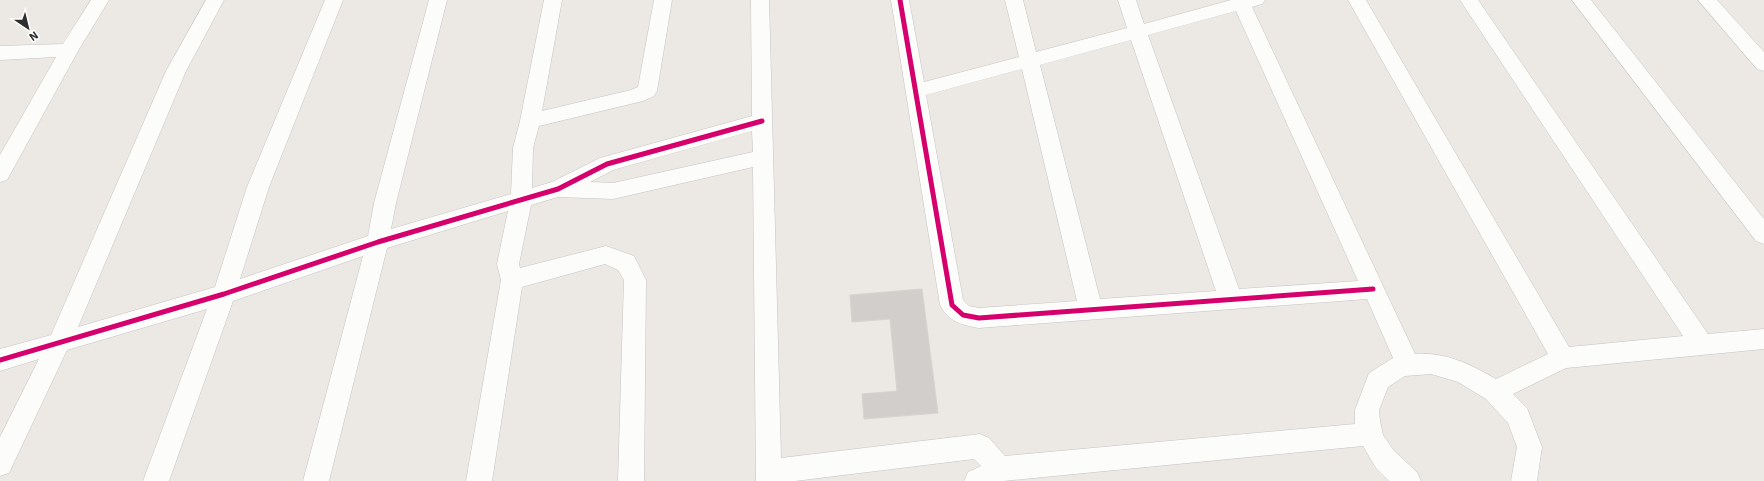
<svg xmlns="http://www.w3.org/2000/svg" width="1764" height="481" viewBox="0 0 1764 481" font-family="'IBM Plex Sans',sans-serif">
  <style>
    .building { fill: #d1cecb; stroke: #d7d4d0 }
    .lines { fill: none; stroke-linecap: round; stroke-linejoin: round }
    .minor-casing { stroke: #c5c4c5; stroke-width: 1 }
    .minor { fill: #fcfcfb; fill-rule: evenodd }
    .cycleway-casing { stroke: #fff; stroke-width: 8 }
    .cycleway { stroke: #d6006c; stroke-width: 5 }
  </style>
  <rect width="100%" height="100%" fill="#ece8e4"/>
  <path class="building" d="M 922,289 L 938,413 L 864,419 L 862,394 L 897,391 L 890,319 L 852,322 L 850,295 Z"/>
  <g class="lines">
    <g class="minor-casing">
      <g id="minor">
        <path d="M 91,0 L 109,0 L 78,51 L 7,180 L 0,182 L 0,155 L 56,57 L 0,60 L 0,46 L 63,44 Z"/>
        <path d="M 206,0 L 224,0 L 186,71 L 78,327 L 215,287 L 247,187 L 325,0 L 343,0 L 269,187 L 240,279 L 368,236 L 374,203 L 429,0 L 447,0 L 396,203 L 391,229 L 511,194 L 513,148 L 520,121 L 544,0 L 562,0 L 542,111 L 631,90 L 638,87 L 654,0 L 672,0 L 657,91 L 654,96 L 643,101 L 539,126 L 533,148 L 532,188 L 552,182 L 600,158 L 752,116 L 751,0 L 769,0 L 781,458 L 980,434 L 989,438 L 1005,456 L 1355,424 L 1355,410 L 1369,373 L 1393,358 L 1367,299 L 979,328 C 962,325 949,322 940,305 L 891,0 L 909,0 L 924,82 L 1019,57 L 1005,0 L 1023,0 L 1036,52 L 1127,28 L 1118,0 L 1136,0 L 1144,24 L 1231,0 L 1265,0 L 1262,4 L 1252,7 L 1415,354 C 1446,352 1470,364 1496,379 L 1548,354 L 1348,0 L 1366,0 L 1569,347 L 1683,336 L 1460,0 L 1478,0 L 1708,334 L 1764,329 L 1764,349 L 1566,368 L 1513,394 L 1527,408 L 1542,447 L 1537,481 L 1511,481 L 1517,447 L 1508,423 L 1486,399 L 1458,382 L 1431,374 L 1405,376 L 1388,387 L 1379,410 L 1380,421 L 1383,435 L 1394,451 L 1417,472 L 1421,481 L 1389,481 L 1376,468 L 1363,446 L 1003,481 L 964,481 L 968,472 L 981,466 L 974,459 L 795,481 L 756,481 L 753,167 L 613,199 L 558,197 L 531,205 L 519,264 L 520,268 L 606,246 L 634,256 L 646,280 L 644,481 L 618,481 L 624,280 L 618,270 L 605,264 L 522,287 L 492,481 L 466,481 L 501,280 L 497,264 L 508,211 L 387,248 L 329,481 L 303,481 L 363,256 L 233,301 L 169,481 L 143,481 L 207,309 L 67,350 L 9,473 L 0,476 L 0,437 L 39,359 L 0,371 L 0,349 L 51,335 L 166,71 ZM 1236,11 L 1358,281 L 1239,289 L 1148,35 ZM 1131,40 L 1216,291 L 1100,299 L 1040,65 ZM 1022,69 L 1077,301 L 979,308 L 969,306 L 963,300 L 926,95 ZM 752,131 L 753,152 L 613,183 L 590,182 L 613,170 Z"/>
        <path d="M 1572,0 L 1591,0 L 1764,219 L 1764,244 L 1756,241 Z"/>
        <path d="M 1698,0 L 1717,0 L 1764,52 L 1764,71 L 1757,69 Z"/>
      </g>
    </g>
    <use href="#minor" class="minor"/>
    <g class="cycleway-casing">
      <g id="cycleway">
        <path d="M 900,0 L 952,305 L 963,315 L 979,318 L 1373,289"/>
        <path d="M 0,360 L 224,294 L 378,242 L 558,189 L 607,164 L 762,121"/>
      </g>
    </g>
    <use href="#cycleway" class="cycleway"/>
  </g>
  <g transform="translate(28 28) rotate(145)" stroke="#ffffff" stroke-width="3" paint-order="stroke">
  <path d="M0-3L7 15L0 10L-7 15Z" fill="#2e2e2e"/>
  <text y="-6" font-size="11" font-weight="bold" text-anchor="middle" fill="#2e2e2e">N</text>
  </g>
</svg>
